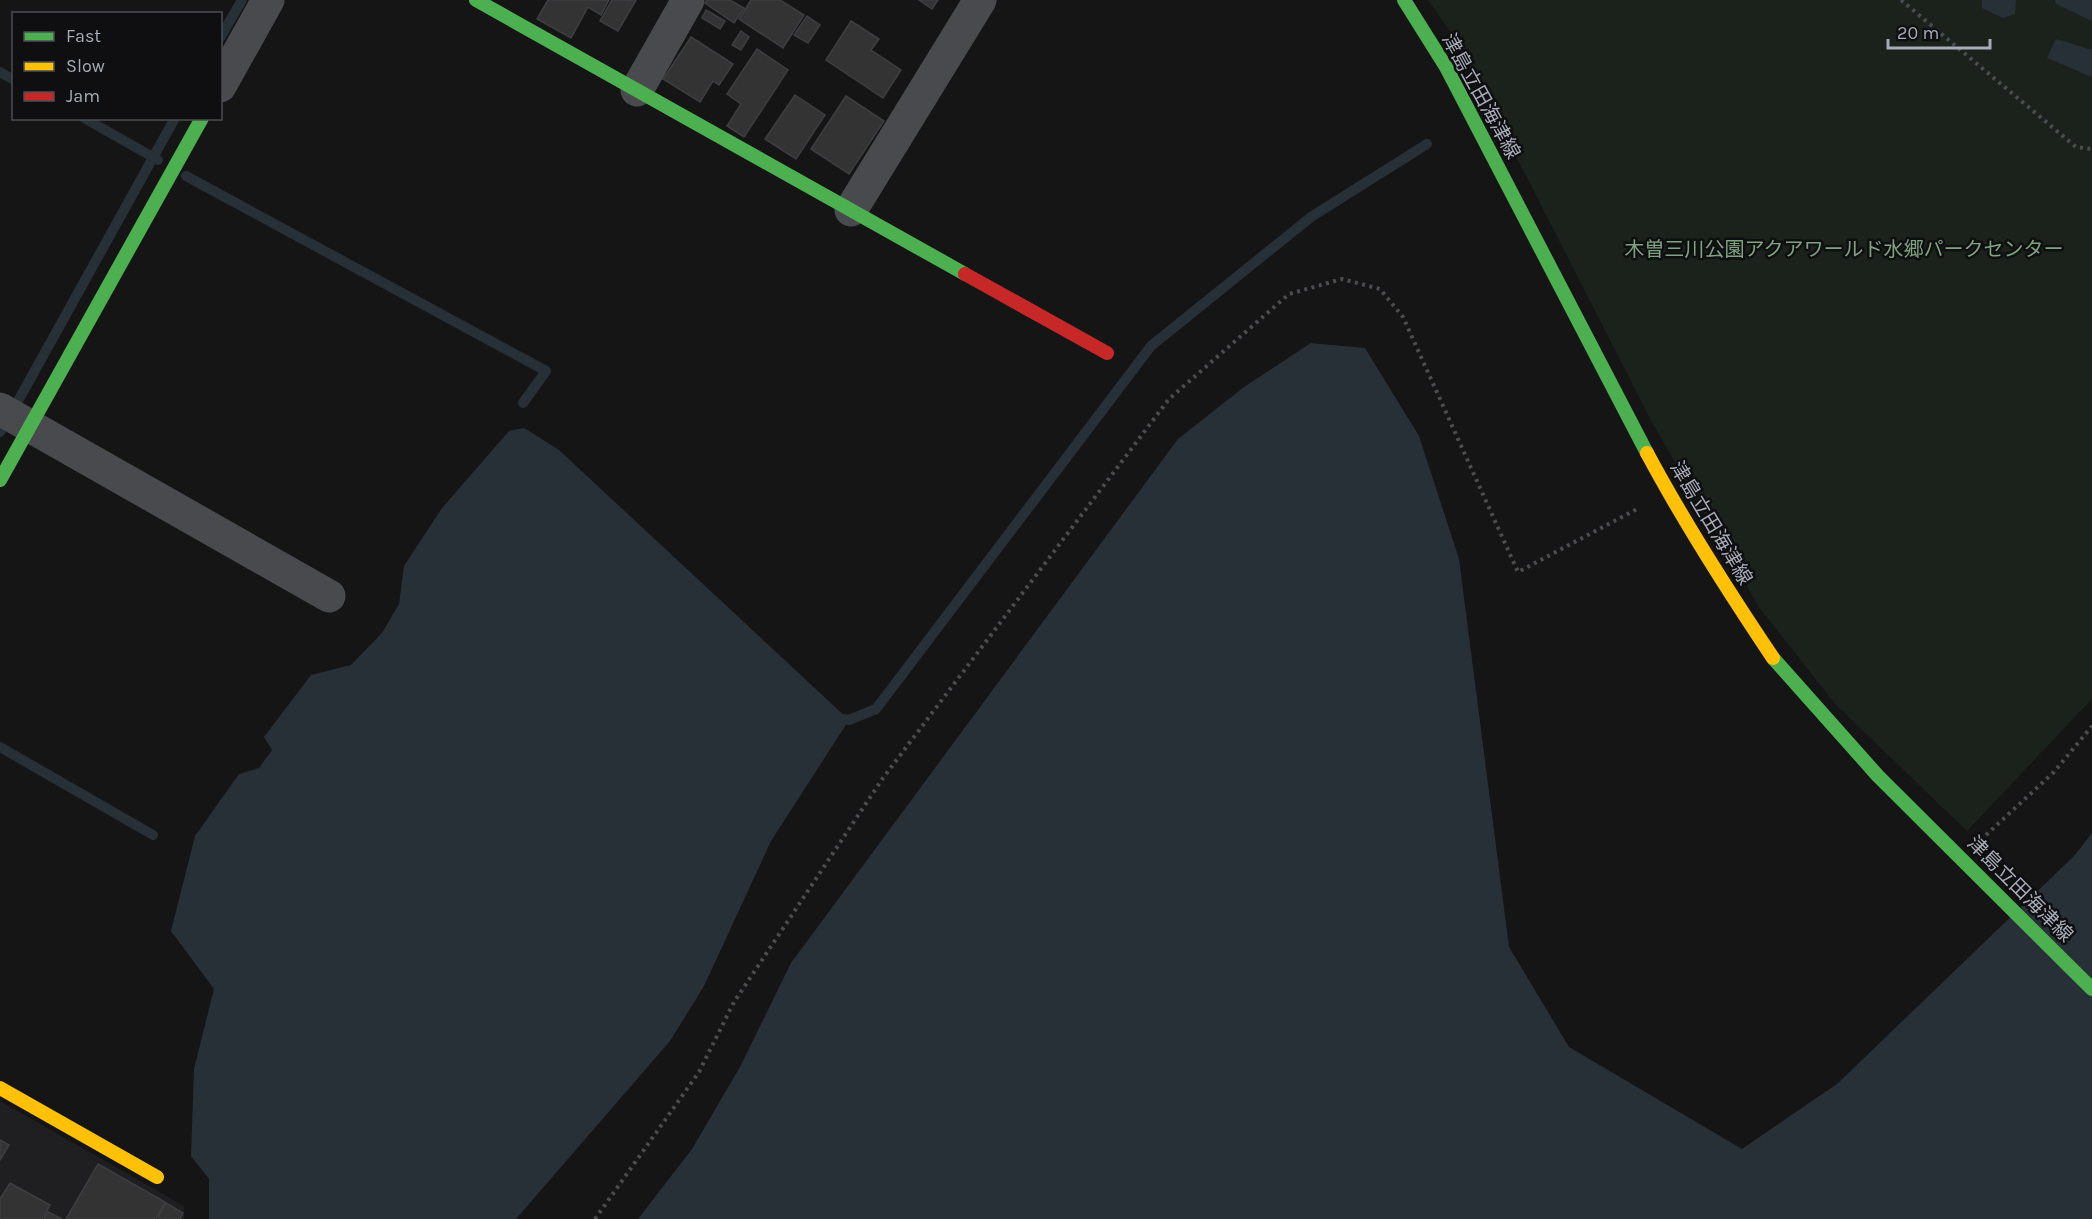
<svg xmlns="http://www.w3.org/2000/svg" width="2092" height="1219" viewBox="0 0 2092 1219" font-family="Karla,'Noto Sans JP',sans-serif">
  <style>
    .built { fill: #1f1f21 }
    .green { fill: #1b221c }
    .water { fill: #283037 }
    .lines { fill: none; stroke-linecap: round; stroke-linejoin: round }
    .stream { stroke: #283037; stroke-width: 10 }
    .building { fill: #333334; stroke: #3d3e41; stroke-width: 1.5 }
    .path { stroke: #4b4c50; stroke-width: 4; stroke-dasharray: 3 4.5; stroke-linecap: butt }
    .street { stroke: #494a4e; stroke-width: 33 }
    .fast { stroke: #4caf50; stroke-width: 14 }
    .slow { stroke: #ffc107; stroke-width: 14 }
    .jam { stroke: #c62828; stroke-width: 14 }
    .labels { text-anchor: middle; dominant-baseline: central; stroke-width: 5; stroke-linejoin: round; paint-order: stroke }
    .street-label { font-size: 20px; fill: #a6abb6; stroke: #0f0f11 }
    .park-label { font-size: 20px; fill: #7da27f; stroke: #0f0f11 }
  </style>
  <rect width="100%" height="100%" fill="#151515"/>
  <path class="built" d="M 0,1101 L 184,1206 L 184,1219 L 0,1219 Z"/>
  <path class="green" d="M 1428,0 L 2092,0 L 2092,699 L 1967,831 L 1836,705 L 1759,607 L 1654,426 L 1458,43 Z"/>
  <g class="water">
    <path d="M 1982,0 L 2016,0 L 2015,14 L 2003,18 L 1982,8 Z"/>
    <path d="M 2055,0 L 2092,0 L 2092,21 L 2056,4 Z"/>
    <path d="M 2056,39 L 2092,50 L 2092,77 L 2047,58 Z"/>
    <path d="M 1311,343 L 1365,348 L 1419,436 L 1459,559 L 1509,947 L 1569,1047 L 1742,1149 L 1837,1084 L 2074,856 L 2092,833 L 2092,1219 L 638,1219 L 692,1149 L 740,1067 L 791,963 L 1178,439 L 1244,387 Z"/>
    <path d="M 524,428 L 559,450 L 849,720 L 771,841 L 704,986 L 670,1041 L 516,1219 L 209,1219 L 209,1179 L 191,1156 L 194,1069 L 214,989 L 171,931 L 195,836 L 239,774 L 259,768 L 272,750 L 264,737 L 311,675 L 351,665 L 382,633 L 399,604 L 404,566 L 442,508 L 509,431 Z"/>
  </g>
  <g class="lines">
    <g class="stream">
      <path d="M 220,38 L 242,0"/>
      <path d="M 0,72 L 14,80"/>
      <path d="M 84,118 L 158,160"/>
      <path d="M 186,176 L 546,371 L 523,403"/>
      <path d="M 18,401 L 175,118"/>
      <path d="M 0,432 L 2,429"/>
      <path d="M 836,718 L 849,720 L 876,709 L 1151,346 L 1311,217 L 1427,144"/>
      <path d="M 0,747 L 153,835"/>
    </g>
  </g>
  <g class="building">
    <path d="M 548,0 L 609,0 L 601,15 L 588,7 L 571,38 L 537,19 Z"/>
    <path d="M 612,0 L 636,0 L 618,31 L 600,21 Z"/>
    <path d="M 707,0 L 730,0 L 744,8 L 734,23 L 705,3 Z"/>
    <path d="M 751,0 L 780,0 L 804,15 L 783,48 L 739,19 Z"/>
    <path d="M 919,0 L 938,0 L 932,9 Z"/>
    <path d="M 706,10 L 725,21 L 720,29 L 702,18 Z"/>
    <path d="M 807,16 L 820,25 L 808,43 L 794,35 Z"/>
    <path d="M 851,21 L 879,39 L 871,50 L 901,70 L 883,98 L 826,60 Z"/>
    <path d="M 741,31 L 749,37 L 741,50 L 732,45 Z"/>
    <path d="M 691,37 L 733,64 L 719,85 L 713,81 L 700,102 L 663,79 Z"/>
    <path d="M 757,49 L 788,70 L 744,137 L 727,126 L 741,104 L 727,94 Z"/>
    <path d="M 795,95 L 825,115 L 796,159 L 765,139 Z"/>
    <path d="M 846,96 L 884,121 L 849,174 L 811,149 Z"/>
    <path d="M 0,1140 L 9,1145 L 0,1160 Z"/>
    <path d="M 98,1164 L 165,1202 L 156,1219 L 66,1219 Z"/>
    <path d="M 10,1183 L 50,1205 L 42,1219 L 0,1219 L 0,1199 Z"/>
    <path d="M 166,1203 L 183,1213 L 180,1219 L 161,1219 L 158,1217 Z"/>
    <path d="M 48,1212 L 62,1219 L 44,1219 Z"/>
  </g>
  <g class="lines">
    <g class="path">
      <path d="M 1901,0 L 2076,147 L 2092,149"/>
      <path d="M 1986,835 L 2054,772 L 2092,726"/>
      <path d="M 595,1219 L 699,1072 L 734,1002 L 883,778 L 1169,399 L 1289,294 L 1342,279 L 1380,289 L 1403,317 L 1518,572 L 1639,508"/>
    </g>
    <g class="street">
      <path d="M 220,86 L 268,0"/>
      <path d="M 637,90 L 688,0"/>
      <path d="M 851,210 L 980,0"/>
      <path d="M 0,409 L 329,596"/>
    </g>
    <g class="fast">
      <path d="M 476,0 L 965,274"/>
      <path d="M 1404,0 L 1446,67 L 1647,453"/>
      <path d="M 0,480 L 202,118"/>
      <path d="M 1773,658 L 1878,776 L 2092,989"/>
    </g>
    <g class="slow">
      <path d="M 1647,453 C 1685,524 1728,591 1773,658"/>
      <path d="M 0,1088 L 157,1177"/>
    </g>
    <path class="jam" d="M 965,274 L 1107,353"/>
  </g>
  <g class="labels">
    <g class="street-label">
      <text transform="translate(1481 96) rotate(61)">津島立田海津線</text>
      <text transform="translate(1711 523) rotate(59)">津島立田海津線</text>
      <text transform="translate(2020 889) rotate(45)">津島立田海津線</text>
    </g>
    <g class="park-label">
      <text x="1844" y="249">木曽三川公園アクアワールド水郷パークセンター</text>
    </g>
  </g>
  <rect x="12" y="12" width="210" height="108" fill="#0f0f11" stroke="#4b4d53" stroke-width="1.5"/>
  <rect x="24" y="32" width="30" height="9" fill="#4caf50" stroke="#4b4d53" stroke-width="1.5"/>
  <text x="66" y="42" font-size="18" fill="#a6abb6">Fast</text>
  <rect x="24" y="62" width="30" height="9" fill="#ffc107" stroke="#4b4d53" stroke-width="1.5"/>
  <text x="66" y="72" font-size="18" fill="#a6abb6">Slow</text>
  <rect x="24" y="92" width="30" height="9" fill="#c62828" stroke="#4b4d53" stroke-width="1.5"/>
  <text x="66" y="102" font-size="18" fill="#a6abb6">Jam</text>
  <path d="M1888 39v9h102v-9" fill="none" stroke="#a6abb6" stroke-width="3"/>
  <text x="1897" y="39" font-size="18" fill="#a6abb6" stroke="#0f0f11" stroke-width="4.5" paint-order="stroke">20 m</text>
</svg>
